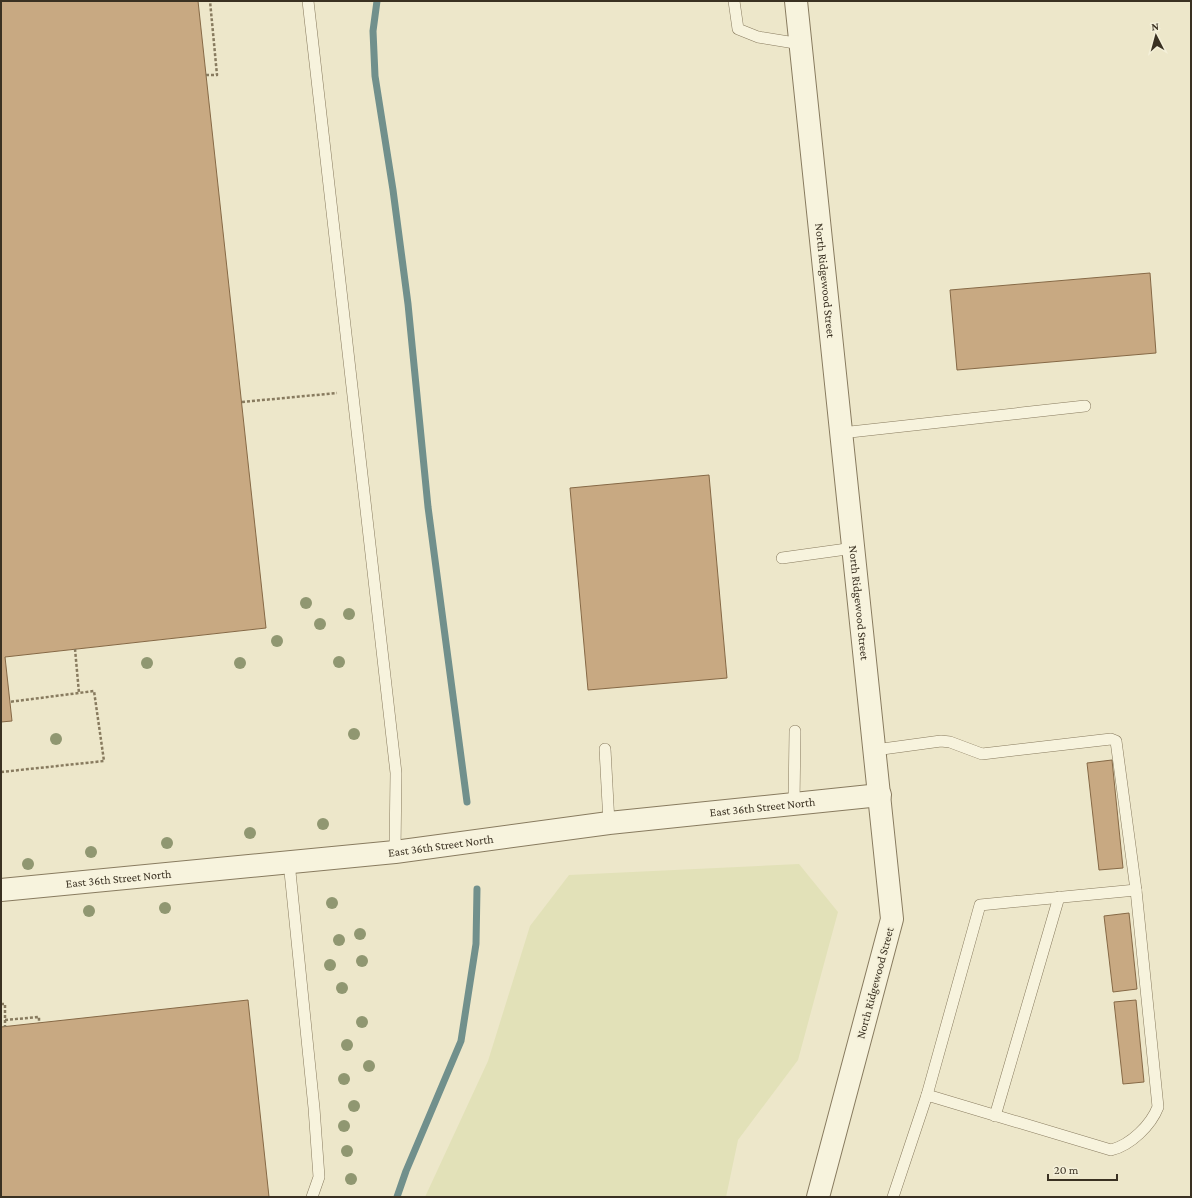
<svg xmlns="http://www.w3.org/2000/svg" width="1192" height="1198" viewBox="0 0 1192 1198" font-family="'Crimson Pro',serif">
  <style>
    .farmland { fill: #e2e1b8 }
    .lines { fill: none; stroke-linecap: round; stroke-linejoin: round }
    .stream { stroke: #71908c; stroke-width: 7 }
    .building { fill: #c8a982; stroke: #866946 }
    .service-casing { stroke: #887b5f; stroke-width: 12 }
    .minor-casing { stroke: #887b5f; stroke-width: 24 }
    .path { stroke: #887b5f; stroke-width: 2.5; stroke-dasharray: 3 2; stroke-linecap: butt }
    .service { stroke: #f7f3dd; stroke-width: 11 }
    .minor { stroke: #f7f3dd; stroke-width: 22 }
    .tree { fill: #909771 }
    .labels { text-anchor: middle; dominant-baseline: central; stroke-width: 3.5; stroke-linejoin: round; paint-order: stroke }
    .street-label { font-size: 12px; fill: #3a3122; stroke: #f4f0d9 }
  </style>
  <rect width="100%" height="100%" fill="#ede7ca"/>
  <path class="farmland" d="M 799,864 L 838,912 L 798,1060 L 738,1140 L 726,1197 L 425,1197 L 488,1061 L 530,926 L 569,875 Z"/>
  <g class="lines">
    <g class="stream">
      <path d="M 377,1 L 373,31 L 375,76 L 393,190 L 408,304 L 428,507 L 467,802"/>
      <path d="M 397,1197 L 406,1171 L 461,1041 L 476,944 L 477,889"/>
    </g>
  </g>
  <g class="building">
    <path d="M 1,1 L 198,1 L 266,628 L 5,657 L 12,721 L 1,722 Z"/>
    <path d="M 1150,273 L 1156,353 L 957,370 L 950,290 Z"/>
    <path d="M 709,475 L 727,678 L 588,690 L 570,488 Z"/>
    <path d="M 1112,760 L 1123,868 L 1099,870 L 1087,763 Z"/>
    <path d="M 1129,913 L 1137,989 L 1113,992 L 1104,916 Z"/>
    <path d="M 248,1000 L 269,1197 L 1,1197 L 1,1027 Z"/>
    <path d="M 1136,1000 L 1144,1082 L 1123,1084 L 1114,1002 Z"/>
  </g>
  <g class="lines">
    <g class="service-casing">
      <g id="service">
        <path d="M 308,1 L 396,773 L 395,852"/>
        <path d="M 734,1 L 738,29 L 758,37 L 801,44"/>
        <path d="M 841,433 L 1085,406"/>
        <path d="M 782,558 L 854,548"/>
        <path d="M 605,749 L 609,823"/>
        <path d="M 875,750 L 941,741 L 950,742 L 982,754 L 1111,739 L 1116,741 L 1136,890 L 1158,1107 C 1151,1125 1131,1145 1111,1150 L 927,1095 L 893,1197"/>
        <path d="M 794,804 L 795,731"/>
        <path d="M 289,862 L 314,1108 L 319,1177 L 312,1197"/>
        <path d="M 927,1095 L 980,905 L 1136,890"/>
        <path d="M 995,1116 L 1059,897"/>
      </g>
    </g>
    <g class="minor-casing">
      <g id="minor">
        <path id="s1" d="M 796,1 L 892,919 L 818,1197"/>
        <path id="s2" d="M 1,890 L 395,852 L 609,823 L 880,795"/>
      </g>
    </g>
    <g class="path">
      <path d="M 206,75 L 217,75 L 210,1"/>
      <path d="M 242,402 L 337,393"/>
      <path d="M 75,649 L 79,693"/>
      <path d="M 1,772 L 104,761 L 94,691 L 9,702"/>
      <path d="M 1,1004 L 5,1004 L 5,1027"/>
      <path d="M 5,1020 L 39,1017 L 39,1023"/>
    </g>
    <use href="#service" class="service"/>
    <use href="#minor" class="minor"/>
  </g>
  <g class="tree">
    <circle cx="306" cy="603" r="6"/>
    <circle cx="349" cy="614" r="6"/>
    <circle cx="320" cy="624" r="6"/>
    <circle cx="277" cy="641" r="6"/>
    <circle cx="339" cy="662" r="6"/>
    <circle cx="147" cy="663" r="6"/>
    <circle cx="240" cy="663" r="6"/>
    <circle cx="354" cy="734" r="6"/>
    <circle cx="56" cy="739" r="6"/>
    <circle cx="323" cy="824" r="6"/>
    <circle cx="250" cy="833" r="6"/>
    <circle cx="167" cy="843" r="6"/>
    <circle cx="91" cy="852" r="6"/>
    <circle cx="28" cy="864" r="6"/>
    <circle cx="332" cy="903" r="6"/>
    <circle cx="165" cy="908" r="6"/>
    <circle cx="89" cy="911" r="6"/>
    <circle cx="360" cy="934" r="6"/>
    <circle cx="339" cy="940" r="6"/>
    <circle cx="362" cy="961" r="6"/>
    <circle cx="330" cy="965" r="6"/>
    <circle cx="342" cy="988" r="6"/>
    <circle cx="362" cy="1022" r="6"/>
    <circle cx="347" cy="1045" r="6"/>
    <circle cx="369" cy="1066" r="6"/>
    <circle cx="344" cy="1079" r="6"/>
    <circle cx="354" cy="1106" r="6"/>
    <circle cx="344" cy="1126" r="6"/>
    <circle cx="347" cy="1151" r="6"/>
    <circle cx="351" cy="1179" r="6"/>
  </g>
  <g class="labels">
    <g class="street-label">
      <text stroke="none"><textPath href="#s1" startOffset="281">North Ridgewood Street</textPath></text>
      <text stroke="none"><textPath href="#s1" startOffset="605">North Ridgewood Street</textPath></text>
      <text stroke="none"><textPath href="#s2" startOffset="766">East 36th Street North</textPath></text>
      <text stroke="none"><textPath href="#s2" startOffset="442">East 36th Street North</textPath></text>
      <text stroke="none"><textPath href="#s2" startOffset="118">East 36th Street North</textPath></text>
      <text transform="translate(875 983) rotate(-75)">North Ridgewood Street</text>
    </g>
  </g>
  <rect width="1192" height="1198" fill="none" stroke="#3a3122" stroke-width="4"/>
  <g transform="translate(1156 36) rotate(354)" stroke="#f4f0d9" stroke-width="3" paint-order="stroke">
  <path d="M0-3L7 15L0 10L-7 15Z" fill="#3a3122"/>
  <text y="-6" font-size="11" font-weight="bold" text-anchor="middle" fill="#3a3122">N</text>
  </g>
  <path d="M1048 1174v6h69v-6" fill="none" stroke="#3a3122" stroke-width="2"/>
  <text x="1054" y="1174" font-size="12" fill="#3a3122" stroke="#f4f0d9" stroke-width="3" paint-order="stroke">20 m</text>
</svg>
